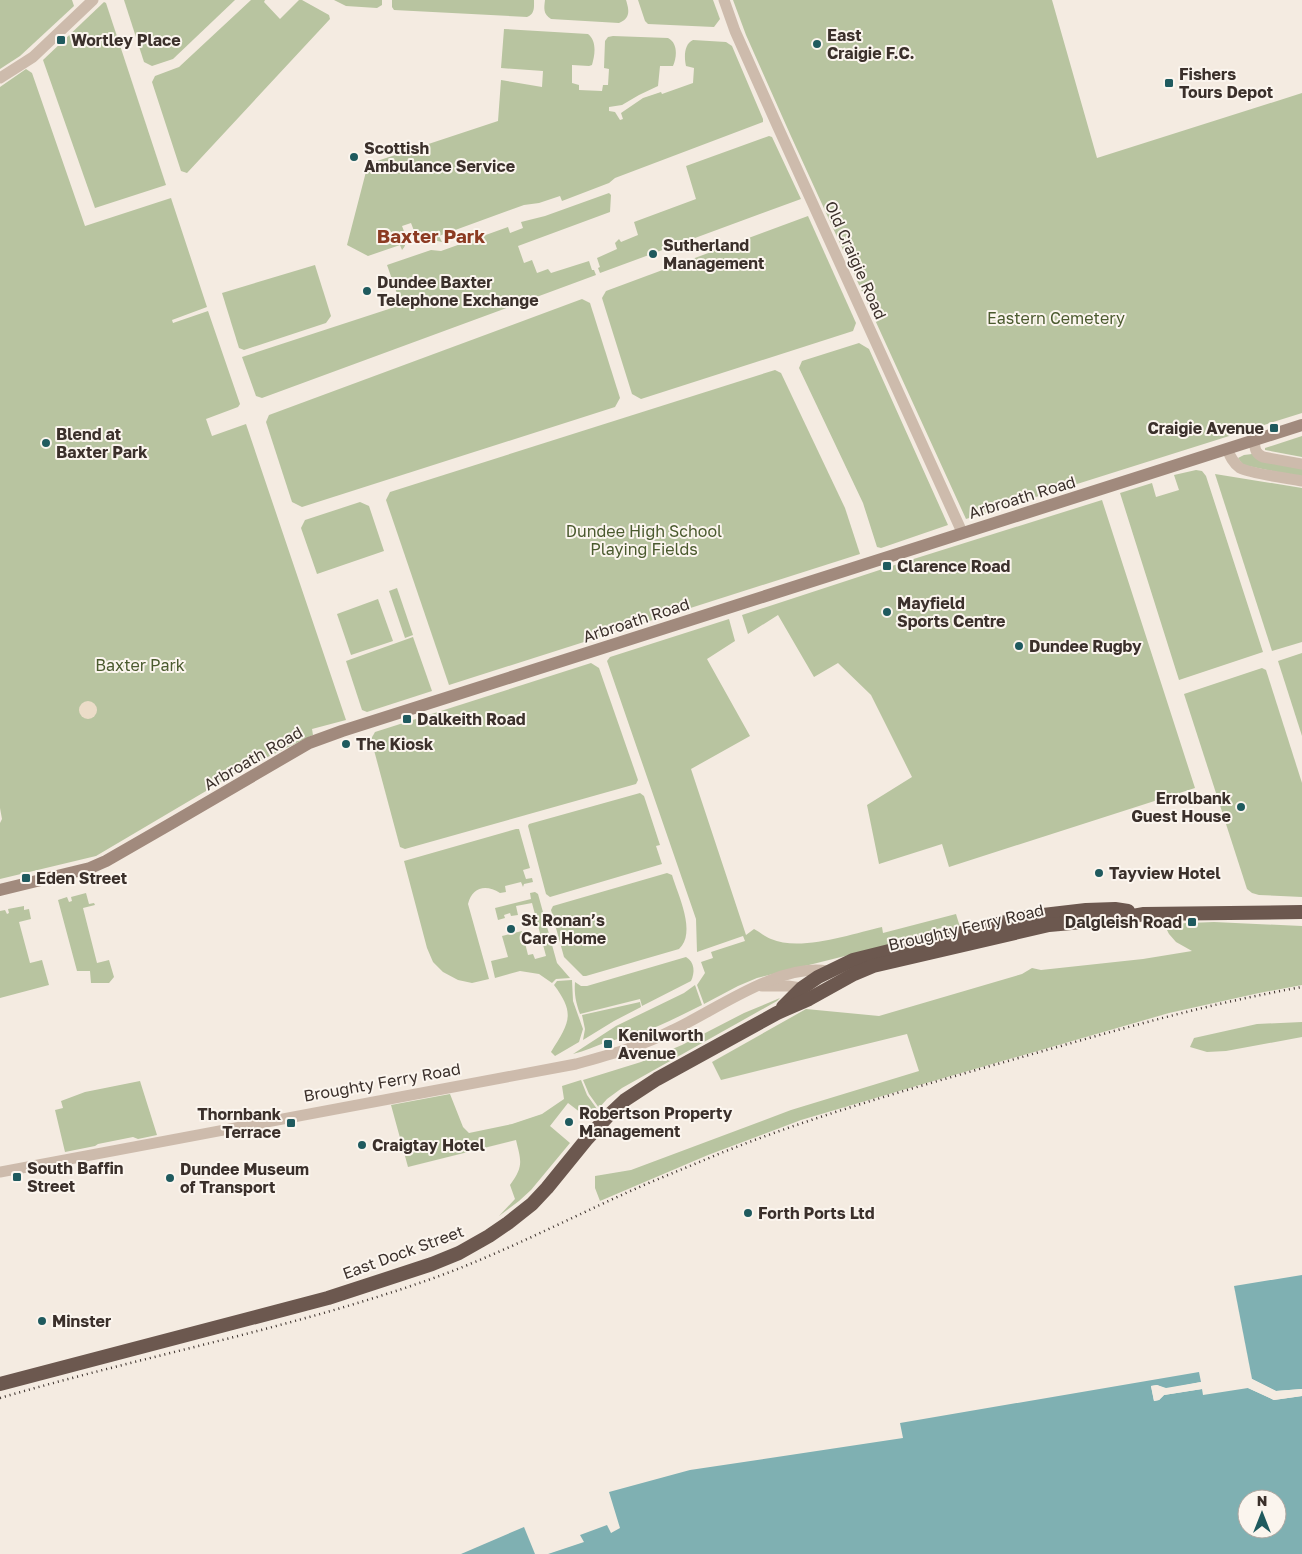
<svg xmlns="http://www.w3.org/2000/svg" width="1302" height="1554" viewBox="0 0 1302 1554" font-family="'Golos Text',sans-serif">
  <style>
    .green { fill: #b8c4a0 }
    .plaza { fill: #ecdcc8 }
    .water { fill: #7fb0b2; fill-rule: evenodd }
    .pier { fill: #f4ebe1 }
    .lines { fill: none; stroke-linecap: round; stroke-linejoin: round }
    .tertiary { stroke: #cdbbac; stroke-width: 11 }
    .secondary { stroke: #a18a7d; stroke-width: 12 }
    .trunk { stroke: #6c584f; stroke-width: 14 }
    .rail { stroke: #3b302b; stroke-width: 2.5; stroke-dasharray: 1 4; stroke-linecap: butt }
    .poi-dot { fill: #1f5a5e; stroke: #fbf5ee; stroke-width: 2 }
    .labels { text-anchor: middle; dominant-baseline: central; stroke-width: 4; stroke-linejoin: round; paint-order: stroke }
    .poi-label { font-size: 16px; font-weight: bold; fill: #3b302b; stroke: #fbf5ee; text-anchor: start }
    .street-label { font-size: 16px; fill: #3b302b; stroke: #fbf5ee }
    .park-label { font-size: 16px; fill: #4a5a2e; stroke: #fbf5ee }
    .quarter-label { font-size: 19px; font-weight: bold; fill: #8c3b22; stroke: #fbf5ee }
  </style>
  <rect width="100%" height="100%" fill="#f4ebe1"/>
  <g class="green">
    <path d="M 0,0 L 72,0 L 74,6 L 20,56 L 0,69 Z"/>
    <path d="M 124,0 L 235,0 L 173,59 L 152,66 L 144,62 Z"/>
    <path d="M 251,0 L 265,0 L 264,2 L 280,19 L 299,0 L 302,0 L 329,15 L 330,19 L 187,173 L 181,171 L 152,82 L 155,76 L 179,67 Z"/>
    <path d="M 334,0 L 382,0 L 382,5 L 377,8 L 346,6 Z"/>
    <path d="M 392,0 L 534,0 C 534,7 535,14 527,17 L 394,10 L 392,7 Z"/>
    <path d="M 545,0 L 626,0 C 629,10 631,18 619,23 L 551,19 C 543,14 544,8 545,0 Z"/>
    <path d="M 638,0 L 713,0 L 720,19 L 714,27 L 648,24 L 645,21 Z"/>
    <path d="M 733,0 L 1052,0 L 1097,158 L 1302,93 L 1302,413 L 966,519 L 790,134 L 746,35 Z"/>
    <path d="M 104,2 L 106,3 L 166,185 L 95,208 L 43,60 Z"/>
    <path d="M 504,29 L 588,34 C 597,41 595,55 592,65 L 589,66 L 572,65 L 572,83 L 579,85 L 579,90 L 602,91 L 603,85 L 608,85 L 609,69 L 604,68 L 605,41 L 608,37 L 613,36 L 668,38 C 678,43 677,57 673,66 L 660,66 L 658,86 L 639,95 L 622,105 L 609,107 L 609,111 L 615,112 L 620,120 L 623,119 L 621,113 L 643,98 L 661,92 L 662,94 L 693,83 L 694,68 L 686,66 C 684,57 684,44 693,40 L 726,42 L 732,46 L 763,119 L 763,122 L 615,178 L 609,183 L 562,201 L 560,196 L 539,203 L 524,205 L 447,233 L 439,236 L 442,242 L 416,236 L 411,223 L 402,226 C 405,234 409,243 402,250 L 400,245 L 368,256 L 347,245 L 368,164 L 498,121 L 501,80 L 542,87 L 543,71 L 501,68 Z"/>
    <path d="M 26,69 L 32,73 L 85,226 L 171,198 L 207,307 L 172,320 L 173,323 L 208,311 L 240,404 L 238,407 L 206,419 L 212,436 L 246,424 L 346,720 L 312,729 L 313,735 L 245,768 L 96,856 L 0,879 L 0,823 L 2,819 L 0,808 L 0,87 Z"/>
    <path d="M 769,136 L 772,137 L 801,199 L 600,273 L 598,268 L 600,267 L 597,258 L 617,249 L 615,243 L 619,239 L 621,242 L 638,235 L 634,222 L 696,199 L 686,166 Z"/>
    <path d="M 609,193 L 611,195 L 610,212 L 518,246 L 524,263 L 532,260 L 537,273 L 548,269 L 551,273 L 589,261 L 592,270 L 594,270 L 596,275 L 262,398 L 256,396 L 242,357 L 401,305 L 387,265 L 431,250 L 441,251 L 508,227 L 510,233 L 523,228 L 521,222 L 545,216 Z"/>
    <path d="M 808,216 L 856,323 L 853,331 L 641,399 L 632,394 L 602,298 L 606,291 Z"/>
    <path d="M 315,265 L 331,316 L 326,323 L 244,350 L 239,348 L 222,293 Z"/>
    <path d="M 582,299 L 590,303 L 620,398 L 615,407 L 302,507 L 292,502 L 266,422 L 269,415 Z"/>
    <path d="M 859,343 L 869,349 L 948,525 L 881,548 L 877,547 L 863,503 L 799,368 L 802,361 Z"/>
    <path d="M 775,370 L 781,373 L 845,508 L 860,554 L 449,685 L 386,500 L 390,492 Z"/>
    <path d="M 1302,436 L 1302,457 L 1265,450 L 1265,448 Z"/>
    <path d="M 1252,454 L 1302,468 L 1302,477 L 1243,465 L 1238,458 L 1244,455 Z"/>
    <path d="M 1196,470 L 1202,471 L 1206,476 L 1263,652 L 1179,680 L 1120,493 L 1152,483 L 1156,497 L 1179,490 L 1174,475 Z"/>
    <path d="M 1215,474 L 1302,488 L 1302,642 L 1272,651 Z"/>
    <path d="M 1102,500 L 1195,788 L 949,867 L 942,844 L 879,864 L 867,805 L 912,777 L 871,695 L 838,663 L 814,677 L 778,615 L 748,634 L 742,615 L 904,562 Z"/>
    <path d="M 360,502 L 369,506 L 384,551 L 317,574 L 301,528 L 305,520 Z"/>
    <path d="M 397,588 L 413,635 L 405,638 L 389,591 Z"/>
    <path d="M 378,599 L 393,641 L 351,655 L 337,614 Z"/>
    <path d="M 729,619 L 735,641 L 707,659 L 750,736 L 691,769 L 746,935 L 754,929 C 760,932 765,937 771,939 C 800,952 851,934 882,927 L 883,933 L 956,914 L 960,927 L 950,929 L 948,926 L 938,929 L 937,933 L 757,978 L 738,986 L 704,1004 L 697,985 L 705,973 L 701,962 L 713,958 L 711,952 L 745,941 L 743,936 L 697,952 L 696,919 L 607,661 L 610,657 Z"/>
    <path d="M 413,637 L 432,691 L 367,712 L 362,710 L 346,661 Z"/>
    <path d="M 1302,653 L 1302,736 L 1278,661 Z"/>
    <path d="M 591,663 L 599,668 L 638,780 L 636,784 L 405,849 L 400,847 L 371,739 L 375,732 Z"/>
    <path d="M 1262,668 L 1266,670 L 1302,783 L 1302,897 L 1259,895 L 1252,893 L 1247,889 L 1184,694 Z"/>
    <path d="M 640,793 L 644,796 L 660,845 L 656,846 L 662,864 L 550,897 L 546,894 L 528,826 L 529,824 Z"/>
    <path d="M 516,829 L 519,829 L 530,868 L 523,870 L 526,879 L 532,878 L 533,882 L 524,884 L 523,887 L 521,882 L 505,886 L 506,892 L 500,893 C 486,884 472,887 468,904 L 489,979 L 472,983 L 458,980 L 443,972 L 433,962 L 427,948 L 404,861 Z"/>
    <path d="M 667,873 L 672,875 C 678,895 697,933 679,949 L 586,976 L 583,976 L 564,957 L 551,910 L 553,906 Z"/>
    <path d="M 535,892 L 538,894 L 557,963 L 570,978 L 556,979 L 552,983 L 539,974 L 520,971 L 495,978 L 491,961 L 508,957 L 502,936 L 522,931 L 528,955 L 533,954 L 535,959 L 546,956 L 532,903 L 516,906 L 518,915 L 511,916 L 510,913 L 504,915 L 505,918 L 498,920 L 495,908 L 531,899 L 530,893 Z"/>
    <path d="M 86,893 L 89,904 L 94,903 L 95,905 L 83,908 L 97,963 L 109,960 L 114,977 L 109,983 L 91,983 L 90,971 L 77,971 L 58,900 L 67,897 L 69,902 L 72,901 L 71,897 Z"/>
    <path d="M 24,906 L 24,910 L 29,909 L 31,919 L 19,922 L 30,963 L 42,960 L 49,985 L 0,998 L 0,911 L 5,910 L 7,914 L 9,913 L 8,909 Z"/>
    <path d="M 1214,922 L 1302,926 L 1302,985 L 1259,993 L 1169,1013 L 923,1084 L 801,1120 L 708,1155 L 600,1201 L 595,1188 L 595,1176 L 631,1170 L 791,1110 L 919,1071 L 907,1034 L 721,1080 L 712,1062 L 806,1009 L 879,1016 L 1022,974 L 1032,968 L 1041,970 L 1143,959 L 1192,951 L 1176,942 L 1169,934 L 1164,924 Z"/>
    <path d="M 686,957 C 695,962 695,973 691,981 L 642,1006 L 640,999 L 580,1014 C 576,1003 574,994 575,982 L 581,986 L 587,986 Z"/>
    <path d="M 572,980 L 573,1001 L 583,1029 L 579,1042 L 555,1056 L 551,1052 C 569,1023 576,1014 554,985 L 557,981 Z"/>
    <path d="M 695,985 L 702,1005 C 681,1015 660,1027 637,1034 C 627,1037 617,1039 607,1042 C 595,1046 585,1051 573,1054 L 616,1026 L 684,993 Z"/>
    <path d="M 780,998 L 777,1001 L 622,1088 L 607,1099 L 599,1108 L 589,1094 L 583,1080 L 641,1062 L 682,1045 L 744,1013 Z"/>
    <path d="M 640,1002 L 641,1007 L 614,1021 L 583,1040 L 585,1029 L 582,1015 Z"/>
    <path d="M 1302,1022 L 1302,1037 L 1226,1051 L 1207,1052 L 1190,1047 L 1194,1038 L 1257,1024 Z"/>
    <path d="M 581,1080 L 587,1095 L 597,1109 L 589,1119 L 568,1103 L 550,1126 L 570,1143 L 531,1190 L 519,1201 L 499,1216 L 515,1199 L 510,1185 C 524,1166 521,1161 516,1140 L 408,1167 L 391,1105 L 450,1094 L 463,1127 L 469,1133 L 512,1124 L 542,1114 L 564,1099 L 562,1086 Z"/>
    <path d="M 140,1081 L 157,1135 L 138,1139 L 133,1137 L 98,1144 L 95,1146 L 65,1152 L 55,1110 L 63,1108 L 61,1101 L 85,1092 Z"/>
  </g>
  <circle class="plaza" cx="88" cy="710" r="9"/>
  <g class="water">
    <path d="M 1302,1275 L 1302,1389 L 1276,1391 L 1252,1379 L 1234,1286 Z"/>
    <path d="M 1199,1372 L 1201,1382 L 1166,1389 L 1157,1385 L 1151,1386 L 1154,1401 L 1159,1400 L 1164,1395 L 1202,1389 L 1203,1395 L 1248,1388 L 1274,1400 L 1302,1396 L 1302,1554 L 548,1554 L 584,1542 L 580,1535 L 607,1525 L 611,1533 L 620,1528 L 609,1492 L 690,1470 L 903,1438 L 900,1423 ZM 1247,1499 L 1277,1499 L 1277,1529 L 1247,1529 Z"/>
    <path d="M 524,1527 L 535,1554 L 461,1554 Z"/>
  </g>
  <g class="pier">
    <path d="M 1252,1379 L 1276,1391 L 1302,1389 L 1302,1392 L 1275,1394 L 1251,1381 Z"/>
    <path d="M 1201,1382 L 1201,1385 L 1166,1391 L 1157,1388 L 1154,1388 L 1156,1398 L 1164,1393 L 1201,1387 L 1202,1389 L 1164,1395 L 1159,1400 L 1154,1401 L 1151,1386 L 1157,1385 L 1166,1388 Z"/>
    <path d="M 1249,1386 L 1274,1398 L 1302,1394 L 1302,1396 L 1274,1400 L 1248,1388 Z"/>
  </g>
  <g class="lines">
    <g class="tertiary">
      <path d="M 724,0 L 735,31 L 777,125 L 962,532"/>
      <path d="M 0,78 L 33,57 L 93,0"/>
      <path d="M 1254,440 C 1255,449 1255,453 1263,457 L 1302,464"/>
      <path d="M 1227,449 C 1230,456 1233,463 1240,468 C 1251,474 1288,478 1302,481"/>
      <path d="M 762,986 L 788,986 L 808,989"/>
      <path d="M 0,1172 L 576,1064 C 609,1055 642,1046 673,1030 C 716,1010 779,963 827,971"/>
    </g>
    <path class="secondary" d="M 0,890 L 90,868 L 106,861 L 172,823 L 309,743 L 342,731 L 1302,425"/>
    <g class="trunk">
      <path d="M 783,1007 L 802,988 L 818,977 L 853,960 L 1026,917 L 1086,910 L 1115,909 L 1128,911"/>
      <path d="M 0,1384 L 328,1298 L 432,1264 L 459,1253 L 489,1236 L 508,1223 L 532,1204 L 547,1188 L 586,1140 L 607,1117 L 625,1100 L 657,1079 L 777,1013 L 809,999 L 854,974 L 873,966 L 1049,925 L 1116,919 L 1144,914 L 1302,912"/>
    </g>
    <path class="rail" d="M 0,1398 C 143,1356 290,1329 431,1279 C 504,1253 573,1216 644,1185 C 670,1174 695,1164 721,1153 C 816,1115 916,1087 1015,1059 C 1110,1032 1205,1004 1302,987"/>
  </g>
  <g class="poi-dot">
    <rect x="56" y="35" width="10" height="10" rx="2.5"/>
    <circle cx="817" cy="44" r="5"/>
    <rect x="1164" y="78" width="10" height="10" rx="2.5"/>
    <circle cx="354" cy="157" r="5"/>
    <circle cx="653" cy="254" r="5"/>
    <circle cx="367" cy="291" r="5"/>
    <rect x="1269" y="423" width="10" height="10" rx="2.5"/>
    <circle cx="46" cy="443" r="5"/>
    <rect x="882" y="561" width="10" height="10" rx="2.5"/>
    <circle cx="887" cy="612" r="5"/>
    <circle cx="1019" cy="646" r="5"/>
    <rect x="402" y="714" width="10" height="10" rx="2.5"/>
    <circle cx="346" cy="744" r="5"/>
    <circle cx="1241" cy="807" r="5"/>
    <circle cx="1099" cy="873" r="5"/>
    <rect x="21" y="873" width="10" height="10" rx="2.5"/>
    <rect x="1187" y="917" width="10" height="10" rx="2.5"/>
    <circle cx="511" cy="929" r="5"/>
    <rect x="603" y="1039" width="10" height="10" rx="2.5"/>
    <circle cx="569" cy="1122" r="5"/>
    <rect x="286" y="1118" width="10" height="10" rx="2.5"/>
    <circle cx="362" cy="1145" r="5"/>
    <rect x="12" y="1172" width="10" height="10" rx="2.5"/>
    <circle cx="170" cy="1178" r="5"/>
    <circle cx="748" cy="1213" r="5"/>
    <circle cx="42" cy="1321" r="5"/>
  </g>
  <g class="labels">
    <g class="poi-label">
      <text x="827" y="35">East<tspan x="827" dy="18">Craigie F.C.</tspan></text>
      <text x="71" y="40">Wortley Place</text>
      <text x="1179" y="74">Fishers<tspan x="1179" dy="18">Tours Depot</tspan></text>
      <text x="364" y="148">Scottish<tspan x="364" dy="18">Ambulance Service</tspan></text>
      <text x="663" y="245">Sutherland<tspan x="663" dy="18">Management</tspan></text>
      <text x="377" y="282">Dundee Baxter<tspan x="377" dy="18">Telephone Exchange</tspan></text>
      <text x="1264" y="428" text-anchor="end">Craigie Avenue</text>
      <text x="56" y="434">Blend at<tspan x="56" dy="18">Baxter Park</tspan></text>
      <text x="897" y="566">Clarence Road</text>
      <text x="897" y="603">Mayfield<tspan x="897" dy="18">Sports Centre</tspan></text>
      <text x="1029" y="646">Dundee Rugby</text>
      <text x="417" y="719">Dalkeith Road</text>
      <text x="356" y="744">The Kiosk</text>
      <text x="1231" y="798" text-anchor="end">Errolbank<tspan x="1231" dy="18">Guest House</tspan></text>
      <text x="1109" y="873">Tayview Hotel</text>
      <text x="36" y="878">Eden Street</text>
      <text x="521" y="920">St Ronan’s<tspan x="521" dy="18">Care Home</tspan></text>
      <text x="1182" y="922" text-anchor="end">Dalgleish Road</text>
      <text x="618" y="1035">Kenilworth<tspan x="618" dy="18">Avenue</tspan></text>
      <text x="579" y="1113">Robertson Property<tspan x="579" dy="18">Management</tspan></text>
      <text x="281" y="1114" text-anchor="end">Thornbank<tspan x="281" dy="18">Terrace</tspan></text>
      <text x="372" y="1145">Craigtay Hotel</text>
      <text x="27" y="1168">South Baffin<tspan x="27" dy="18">Street</tspan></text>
      <text x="180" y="1169">Dundee Museum<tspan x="180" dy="18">of Transport</tspan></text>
      <text x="758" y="1213">Forth Ports Ltd</text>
      <text x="52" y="1321">Minster</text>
    </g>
    <g class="street-label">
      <text transform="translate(856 260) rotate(66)">Old Craigie Road</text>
      <text transform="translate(1022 497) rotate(-17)">Arbroath Road</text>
      <text transform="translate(636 620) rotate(-18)">Arbroath Road</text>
      <text transform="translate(253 758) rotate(-30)">Arbroath Road</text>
      <text transform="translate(966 927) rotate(-13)">Broughty Ferry Road</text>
      <text transform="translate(382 1082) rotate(-10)">Broughty Ferry Road</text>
      <text transform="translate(403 1252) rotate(-20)">East Dock Street</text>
    </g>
    <g class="park-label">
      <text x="1056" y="318">Eastern Cemetery</text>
      <text x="644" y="531">Dundee High School<tspan x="644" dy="18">Playing Fields</tspan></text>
      <text x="140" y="665">Baxter Park</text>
    </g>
    <g class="quarter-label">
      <text x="431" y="235">Baxter Park</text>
    </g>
  </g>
  <g transform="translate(1262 1514)"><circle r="24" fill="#fbf5ee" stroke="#aea6a0"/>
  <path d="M0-4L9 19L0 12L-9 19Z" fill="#1f5a5e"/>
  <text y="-8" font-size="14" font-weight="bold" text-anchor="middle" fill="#3b302b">N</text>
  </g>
</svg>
